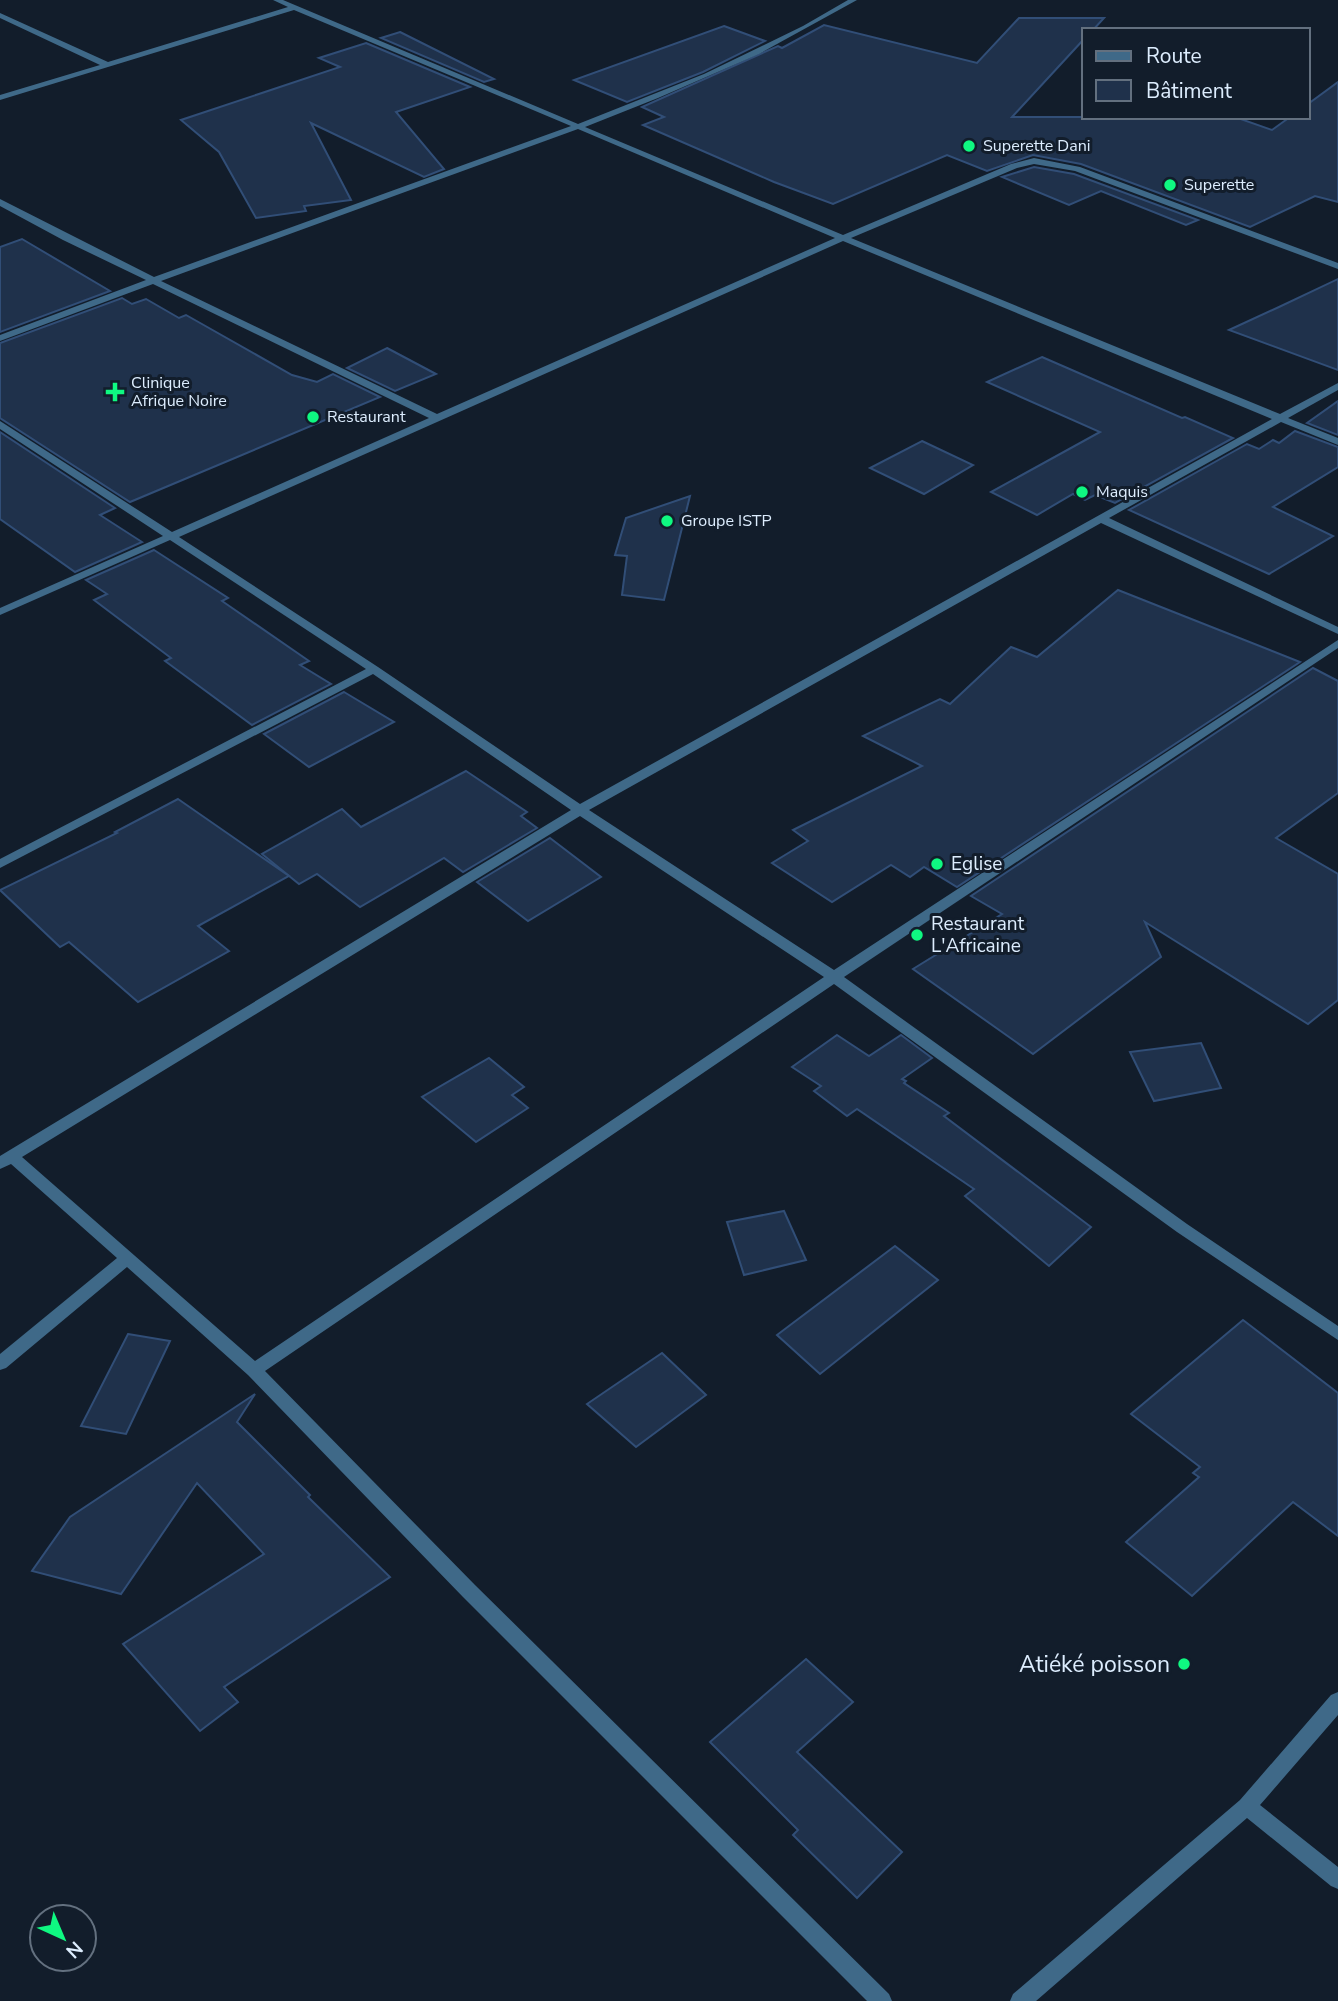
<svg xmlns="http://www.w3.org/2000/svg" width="1338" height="2001" viewBox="0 0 1338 2001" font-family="'Nunito Sans',sans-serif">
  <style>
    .building { fill: #1f314b; stroke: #314e77; stroke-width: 2 }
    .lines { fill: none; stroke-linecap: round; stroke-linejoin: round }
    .street { fill: #3f6988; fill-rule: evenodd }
    .poi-dot { fill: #0ff881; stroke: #121d2b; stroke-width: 2.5 }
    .labels { text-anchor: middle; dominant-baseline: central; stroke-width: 6; stroke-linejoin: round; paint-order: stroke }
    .far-poi-label { font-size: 16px; fill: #ddedfe; stroke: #121d2b; text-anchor: start }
    .poi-label { font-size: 19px; fill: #ddedfe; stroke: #121d2b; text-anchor: start }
    .near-poi-label { font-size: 23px; fill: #ddedfe; stroke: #121d2b; text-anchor: end }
  </style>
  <rect width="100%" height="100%" fill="#121d2b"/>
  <g class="building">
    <path d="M 1019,18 L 1104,18 L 1093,30 L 1084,30 L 1084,39 L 1012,117 L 1235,117 L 1272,130 L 1290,117 L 1308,117 L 1308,104 L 1338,82 L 1338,202 L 1315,196 L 1250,227 L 1081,164 L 1033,155 L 987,171 L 947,155 L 833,204 L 774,182 L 643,125 L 664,117 L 642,107 L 778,46 L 782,48 L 824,25 L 977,63 Z"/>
    <path d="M 724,26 L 765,41 L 703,72 L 627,102 L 574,80 Z"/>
    <path d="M 400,32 L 494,79 L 484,82 L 381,38 Z"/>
    <path d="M 366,43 L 470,87 L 396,112 L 444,169 L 424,177 L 311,123 L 351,200 L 304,206 L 306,211 L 256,218 L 219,152 L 181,120 L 340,67 L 319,58 Z"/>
    <path d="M 1034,167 L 1074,174 L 1198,220 L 1186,225 L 1101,191 L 1069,205 L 1002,177 Z"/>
    <path d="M 22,239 L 110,291 L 0,332 L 0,247 Z"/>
    <path d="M 1338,279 L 1338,370 L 1229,330 L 1279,307 Z"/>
    <path d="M 122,298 L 132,304 L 146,299 L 179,318 L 186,315 L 292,375 L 317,382 L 333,374 L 380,397 L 130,502 L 0,418 L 0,343 Z"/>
    <path d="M 387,348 L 436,374 L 395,391 L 347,368 Z"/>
    <path d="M 1042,357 L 1182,418 L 1185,417 L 1233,438 L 1115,503 L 1095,495 L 1085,500 L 1073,494 L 1037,515 L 991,492 L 1100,432 L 987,382 Z"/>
    <path d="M 1338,401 L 1338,435 L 1307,423 Z"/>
    <path d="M 1295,431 L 1338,447 L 1338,467 L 1273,507 L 1333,536 L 1269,574 L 1129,510 L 1247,444 L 1259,449 L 1273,440 L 1279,443 Z"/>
    <path d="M 0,432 L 115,508 L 100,515 L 142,542 L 75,572 L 0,519 Z"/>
    <path d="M 922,441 L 973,465 L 924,494 L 870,468 Z"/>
    <path d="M 690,496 L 664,600 L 622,595 L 627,556 L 615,555 L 626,518 Z"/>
    <path d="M 154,550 L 228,598 L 222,601 L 309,661 L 300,665 L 331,684 L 252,725 L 165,661 L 171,658 L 94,600 L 107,594 L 86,580 Z"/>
    <path d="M 1118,590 L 1300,662 L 957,887 L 924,867 L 910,877 L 891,865 L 832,902 L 772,863 L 808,841 L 793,830 L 922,766 L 863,736 L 940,699 L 950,704 L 1011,647 L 1037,657 Z"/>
    <path d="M 1313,668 L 1338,681 L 1338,793 L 1276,838 L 1338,874 L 1338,1000 L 1308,1024 L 1145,922 L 1161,957 L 1033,1054 L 913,969 L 1002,914 L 971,896 Z"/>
    <path d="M 344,692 L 394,722 L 309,767 L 264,734 Z"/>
    <path d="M 466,771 L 527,812 L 521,816 L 537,828 L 463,872 L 444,858 L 360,907 L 317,874 L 299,884 L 262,854 L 342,809 L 361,827 Z"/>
    <path d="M 178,799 L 289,876 L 198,926 L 229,951 L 138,1002 L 69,942 L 60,947 L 0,890 L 117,833 L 115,832 Z"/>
    <path d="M 550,838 L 601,877 L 528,921 L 477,882 Z"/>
    <path d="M 837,1035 L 869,1056 L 901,1035 L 932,1058 L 902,1079 L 906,1081 L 904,1083 L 949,1113 L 944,1116 L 1091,1227 L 1049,1266 L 965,1196 L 974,1189 L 857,1109 L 847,1116 L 814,1091 L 821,1086 L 792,1067 Z"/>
    <path d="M 1201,1043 L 1221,1088 L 1154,1101 L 1130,1052 Z"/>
    <path d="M 489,1058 L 524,1087 L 512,1095 L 528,1108 L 476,1142 L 422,1097 Z"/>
    <path d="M 784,1211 L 806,1260 L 744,1275 L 727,1222 Z"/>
    <path d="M 895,1246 L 938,1280 L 820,1374 L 777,1335 Z"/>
    <path d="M 1243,1320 L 1338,1393 L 1338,1536 L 1293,1502 L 1192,1596 L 1126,1542 L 1199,1477 L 1193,1473 L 1200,1467 L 1131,1414 Z"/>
    <path d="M 128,1334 L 170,1341 L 126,1434 L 81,1426 Z"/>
    <path d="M 662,1353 L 706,1395 L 636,1447 L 587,1404 Z"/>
    <path d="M 255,1394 L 237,1422 L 310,1495 L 308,1497 L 390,1577 L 224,1687 L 238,1702 L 200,1731 L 123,1644 L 264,1554 L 197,1483 L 121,1594 L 32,1571 L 70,1517 Z"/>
    <path d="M 806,1659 L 853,1702 L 797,1752 L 902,1852 L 857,1898 L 793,1835 L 798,1830 L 710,1742 Z"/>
  </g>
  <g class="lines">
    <g class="street">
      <path d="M 273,0 L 283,0 L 578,124 L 704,74 L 803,26 L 848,0 L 857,0 L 759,54 L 658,98 L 585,127 L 843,235 L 1011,164 L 1034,158 L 1080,167 L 1338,263 L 1338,269 L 1075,171 L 1034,164 L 1017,168 L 851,238 L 1280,414 L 1338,383 L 1338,390 L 1288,418 L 1338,438 L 1338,445 L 1281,422 L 1109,518 L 1338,627 L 1338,634 L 1101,523 L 589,810 L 834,970 L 1338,640 L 1338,648 L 844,977 L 1187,1224 L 1338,1326 L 1338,1340 L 1177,1232 L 834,984 L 265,1371 L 475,1585 L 889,1994 L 892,2001 L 867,2001 L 463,1597 L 248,1375 L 127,1267 L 6,1368 L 0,1370 L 0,1354 L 117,1258 L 11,1164 L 0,1169 L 0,1156 L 571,810 L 373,674 L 0,868 L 0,859 L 366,669 L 170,540 L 0,615 L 0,608 L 163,536 L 0,429 L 0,421 L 172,532 L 429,418 L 153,284 L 0,341 L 0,335 L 146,280 L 63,240 L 0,206 L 0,199 L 154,277 L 571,126 L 294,10 L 0,100 L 0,95 L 100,65 L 0,18 L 0,13 L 108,62 L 288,7 ZM 578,129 L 835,238 L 437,414 L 161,281 ZM 843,241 L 1272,419 L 580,804 L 378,667 L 179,537 ZM 580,816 L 824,977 L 255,1361 L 22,1157 Z"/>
      <path d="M 1338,1692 L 1338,1715 L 1260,1805 L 1338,1867 L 1338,1889 L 1331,1886 L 1247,1818 L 1036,2001 L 1010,2001 L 1013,1994 L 1240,1800 L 1331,1695 Z"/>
    </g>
  </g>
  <g class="poi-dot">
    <circle cx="969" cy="146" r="7"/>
    <circle cx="1170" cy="185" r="7"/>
    <path d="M111.5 381.5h7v7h7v7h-7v7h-7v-7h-7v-7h7z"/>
    <circle cx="313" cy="417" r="7"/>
    <circle cx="1082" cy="492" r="7"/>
    <circle cx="667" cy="521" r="7"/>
    <circle cx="937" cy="864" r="7"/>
    <circle cx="917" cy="935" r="7"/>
    <circle cx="1184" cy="1664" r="7"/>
  </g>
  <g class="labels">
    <g class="far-poi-label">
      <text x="983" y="146">Superette Dani</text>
      <text x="1184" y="185">Superette</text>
      <text x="131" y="383">Clinique<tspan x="131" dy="18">Afrique Noire</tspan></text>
      <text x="327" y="417">Restaurant</text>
      <text x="1096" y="492">Maquis</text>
      <text x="681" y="521">Groupe ISTP</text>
    </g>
    <g class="poi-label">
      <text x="951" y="864">Eglise</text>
      <text x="931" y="924">Restaurant<tspan x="931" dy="22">L'Africaine</tspan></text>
    </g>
    <g class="near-poi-label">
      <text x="1170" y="1664">Atiéké poisson</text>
    </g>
  </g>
  <rect x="1082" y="28" width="228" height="91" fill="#121d2b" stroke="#63707f" stroke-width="2"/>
  <rect x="1096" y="51" width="35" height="10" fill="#3f6988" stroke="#63707f" stroke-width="2"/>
  <text x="1146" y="63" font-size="21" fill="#ddedfe">Route</text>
  <rect x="1096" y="80" width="35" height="21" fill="#1f314b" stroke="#63707f" stroke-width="2"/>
  <text x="1146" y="98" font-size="21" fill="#ddedfe">Bâtiment</text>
  <g transform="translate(63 1938) rotate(136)"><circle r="33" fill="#121d2b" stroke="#63707f" stroke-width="2"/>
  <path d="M0-5L12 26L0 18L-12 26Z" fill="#0ff881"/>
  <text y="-10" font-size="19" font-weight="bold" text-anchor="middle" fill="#ddedfe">N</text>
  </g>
</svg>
